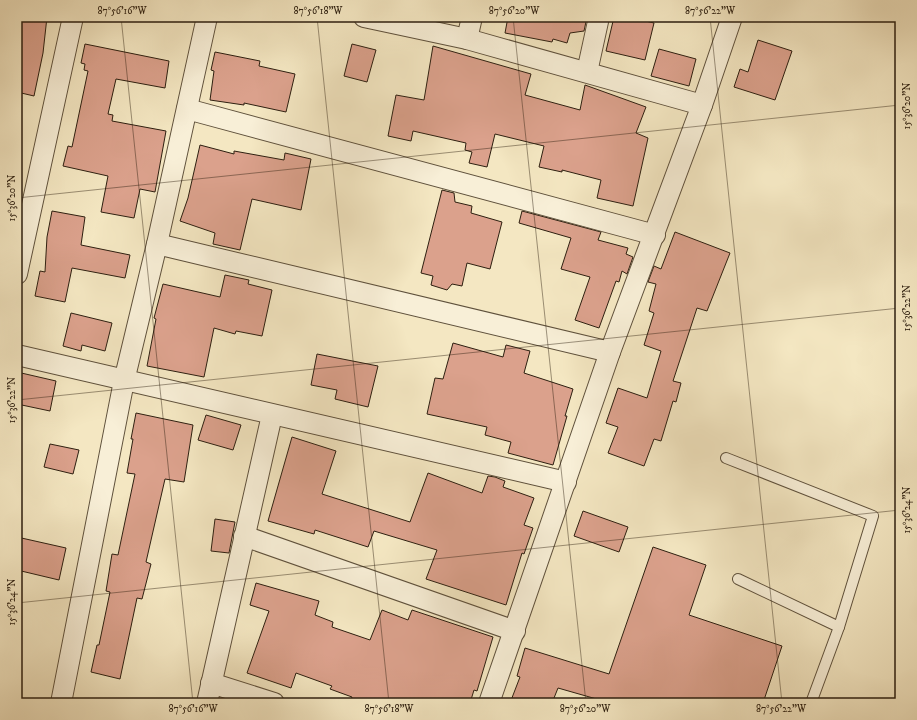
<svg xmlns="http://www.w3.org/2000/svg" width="917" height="720" viewBox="0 0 917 720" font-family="'IM FELL DW Pica',serif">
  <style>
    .building { fill: #dba18c; stroke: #2d1f10 }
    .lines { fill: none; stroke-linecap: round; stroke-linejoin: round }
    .service-casing { stroke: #5f513c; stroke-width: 12 }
    .minor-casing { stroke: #5f513c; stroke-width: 22 }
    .service { stroke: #f8efd7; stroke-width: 10 }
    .minor { stroke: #f8efd7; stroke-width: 20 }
    .ticks { fill: none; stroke: #2d1f10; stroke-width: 1; stroke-opacity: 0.45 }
    .neatline { fill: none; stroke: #2d1f10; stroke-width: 1.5 }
    .ticks-label { font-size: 10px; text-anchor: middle; fill: #2d1f10 }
  </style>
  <rect width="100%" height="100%" fill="#f4e7c2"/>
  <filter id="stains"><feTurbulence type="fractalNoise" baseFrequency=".005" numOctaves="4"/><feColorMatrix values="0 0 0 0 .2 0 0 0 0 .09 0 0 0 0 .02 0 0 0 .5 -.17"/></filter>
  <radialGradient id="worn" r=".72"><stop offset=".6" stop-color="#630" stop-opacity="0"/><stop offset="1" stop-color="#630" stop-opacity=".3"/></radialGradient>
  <g class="building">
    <path d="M 17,17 L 47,17 L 43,53 L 34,96 L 17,92 Z"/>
    <path d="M 508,17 L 587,17 L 584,31 L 570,33 L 567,43 L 553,39 L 552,42 L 505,33 Z"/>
    <path d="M 614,17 L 629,17 L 654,23 L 645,60 L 606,51 Z"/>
    <path d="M 758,40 L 792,51 L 775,100 L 734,87 L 740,69 L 748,72 Z"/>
    <path d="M 85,44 L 169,61 L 165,88 L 116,79 L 108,114 L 113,115 L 112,121 L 166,131 L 155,192 L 140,189 L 134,218 L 101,212 L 108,176 L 63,166 L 68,146 L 72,147 L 88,71 L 84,70 L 85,64 L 81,63 Z"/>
    <path d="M 352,44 L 376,50 L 367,82 L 344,76 Z"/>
    <path d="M 433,46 L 531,74 L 525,95 L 580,110 L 585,85 L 646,107 L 636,133 L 648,138 L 633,206 L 597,198 L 601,180 L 562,170 L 562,172 L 539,167 L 544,146 L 495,134 L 487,167 L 469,163 L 472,152 L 465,150 L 466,143 L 413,131 L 411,141 L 388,136 L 396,95 L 424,100 Z"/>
    <path d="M 659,49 L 696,59 L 689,86 L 651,76 Z"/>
    <path d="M 215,52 L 260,61 L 259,66 L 295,74 L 286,112 L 244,103 L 244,105 L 210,100 L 214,71 L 211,70 Z"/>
    <path d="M 200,145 L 234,154 L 234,151 L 284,160 L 285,153 L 311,159 L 301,210 L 252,199 L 240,250 L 213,244 L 215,233 L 180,221 L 188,198 Z"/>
    <path d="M 442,190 L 454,193 L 455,202 L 472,206 L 471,213 L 502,222 L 490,269 L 467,263 L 462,286 L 452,284 L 447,290 L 431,285 L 433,276 L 421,273 Z"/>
    <path d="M 52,211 L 85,217 L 81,245 L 130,255 L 125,278 L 72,268 L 65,302 L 35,296 L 40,271 L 45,272 L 47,237 Z"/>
    <path d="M 522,211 L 601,232 L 598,240 L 628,248 L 626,254 L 633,257 L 627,274 L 622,271 L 619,282 L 616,281 L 599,328 L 575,320 L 590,277 L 561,269 L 571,238 L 519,223 Z"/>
    <path d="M 675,232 L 730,253 L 707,311 L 697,308 L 673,381 L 681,383 L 676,402 L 673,401 L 661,441 L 654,439 L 644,466 L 608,453 L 618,427 L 606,423 L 618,388 L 647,398 L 661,351 L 644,345 L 654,313 L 649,311 L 656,284 L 648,282 L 654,266 L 661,269 Z"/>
    <path d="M 225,275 L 249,280 L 248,284 L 272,290 L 262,336 L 236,331 L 235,334 L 214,328 L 204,377 L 147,366 L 156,319 L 154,318 L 163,284 L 220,297 Z"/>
    <path d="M 71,313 L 112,323 L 105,351 L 82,345 L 81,351 L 63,346 Z"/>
    <path d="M 453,343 L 503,357 L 506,345 L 530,351 L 524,373 L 573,389 L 565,416 L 567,416 L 553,465 L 508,453 L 511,442 L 485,435 L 487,427 L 427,414 L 435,378 L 443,379 Z"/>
    <path d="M 317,354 L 378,366 L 368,407 L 335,399 L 337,390 L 311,385 Z"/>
    <path d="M 17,372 L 56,381 L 50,411 L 17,404 Z"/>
    <path d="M 136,413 L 193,425 L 184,482 L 165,479 L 146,562 L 151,564 L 142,599 L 137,598 L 120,679 L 91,672 L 97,645 L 99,645 L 110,592 L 106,591 L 112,554 L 118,555 L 135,474 L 127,473 L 133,439 L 131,439 Z"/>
    <path d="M 206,415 L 241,425 L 233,450 L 198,440 Z"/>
    <path d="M 292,437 L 336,451 L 322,494 L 410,522 L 428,473 L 482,493 L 488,476 L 495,477 L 505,481 L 503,487 L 534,498 L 524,525 L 533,528 L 524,554 L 522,553 L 506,605 L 426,579 L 437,550 L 374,531 L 368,547 L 315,530 L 314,534 L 268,521 Z"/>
    <path d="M 50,444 L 79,450 L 73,474 L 44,467 Z"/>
    <path d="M 583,511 L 628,527 L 619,552 L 574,536 Z"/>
    <path d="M 215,519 L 235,522 L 229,553 L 211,551 Z"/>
    <path d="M 17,537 L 66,548 L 59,580 L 17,570 Z"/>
    <path d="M 653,547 L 706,565 L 689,615 L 782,646 L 763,703 L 599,703 L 600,700 L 558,688 L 552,703 L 510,703 L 520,677 L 517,676 L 525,648 L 609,674 Z"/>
    <path d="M 256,583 L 319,601 L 315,615 L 333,622 L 332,627 L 370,640 L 382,610 L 408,620 L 412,610 L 493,637 L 477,691 L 474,690 L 470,703 L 350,703 L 352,697 L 330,689 L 332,686 L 296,673 L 291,688 L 247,673 L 269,611 L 250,605 Z"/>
  </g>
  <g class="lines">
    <g class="service-casing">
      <g id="service">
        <path d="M 726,458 L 873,516 L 839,627"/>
        <path d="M 738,579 L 839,627 L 811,703"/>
      </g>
    </g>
    <g class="minor-casing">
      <g id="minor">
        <path d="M 364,17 L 467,39 L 702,105"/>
        <path d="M 467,39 L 472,17"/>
        <path d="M 587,72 L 599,17"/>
        <path d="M 187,109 L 655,235"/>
        <path d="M 157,244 L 610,352"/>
        <path d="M 17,274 L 73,17"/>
        <path d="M 17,355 L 566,482"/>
        <path d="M 244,536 L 515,631"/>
        <path d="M 211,683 L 274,703"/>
        <path d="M 61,703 L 124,381 L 157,244 L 207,17"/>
        <path d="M 207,703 L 272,415"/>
        <path d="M 489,703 L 610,352 L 702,105 L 732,17"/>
      </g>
    </g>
    <use href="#service" class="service"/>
    <use href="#minor" class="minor"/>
  </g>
  <path class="ticks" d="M 121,17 L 193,703M 317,17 L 389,703M 513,17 L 586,703M 710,17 L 782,703M 17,198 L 900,105M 17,400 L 900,308M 17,603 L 900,510"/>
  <rect width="917" height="720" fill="none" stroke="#f4e7c2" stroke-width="44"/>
  <rect x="22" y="22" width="873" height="676" class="neatline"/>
  <g class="ticks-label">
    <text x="122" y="14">87°56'16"W</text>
    <text x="318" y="14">87°56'18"W</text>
    <text x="514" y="14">87°56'20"W</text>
    <text x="710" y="14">87°56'22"W</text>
    <text transform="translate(906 106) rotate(-90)" y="4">15°36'20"N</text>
    <text transform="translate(11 198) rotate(-90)" y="4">15°36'20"N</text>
    <text transform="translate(906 308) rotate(-90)" y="4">15°36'22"N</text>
    <text transform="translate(11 400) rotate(-90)" y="4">15°36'22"N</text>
    <text transform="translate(906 510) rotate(-90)" y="4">15°36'24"N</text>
    <text transform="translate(11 602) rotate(-90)" y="4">15°36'24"N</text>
    <text x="193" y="712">87°56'16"W</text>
    <text x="389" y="712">87°56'18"W</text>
    <text x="585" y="712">87°56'20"W</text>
    <text x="781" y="712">87°56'22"W</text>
  </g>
  <rect width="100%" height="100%" filter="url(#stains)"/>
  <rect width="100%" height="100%" fill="url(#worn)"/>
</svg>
